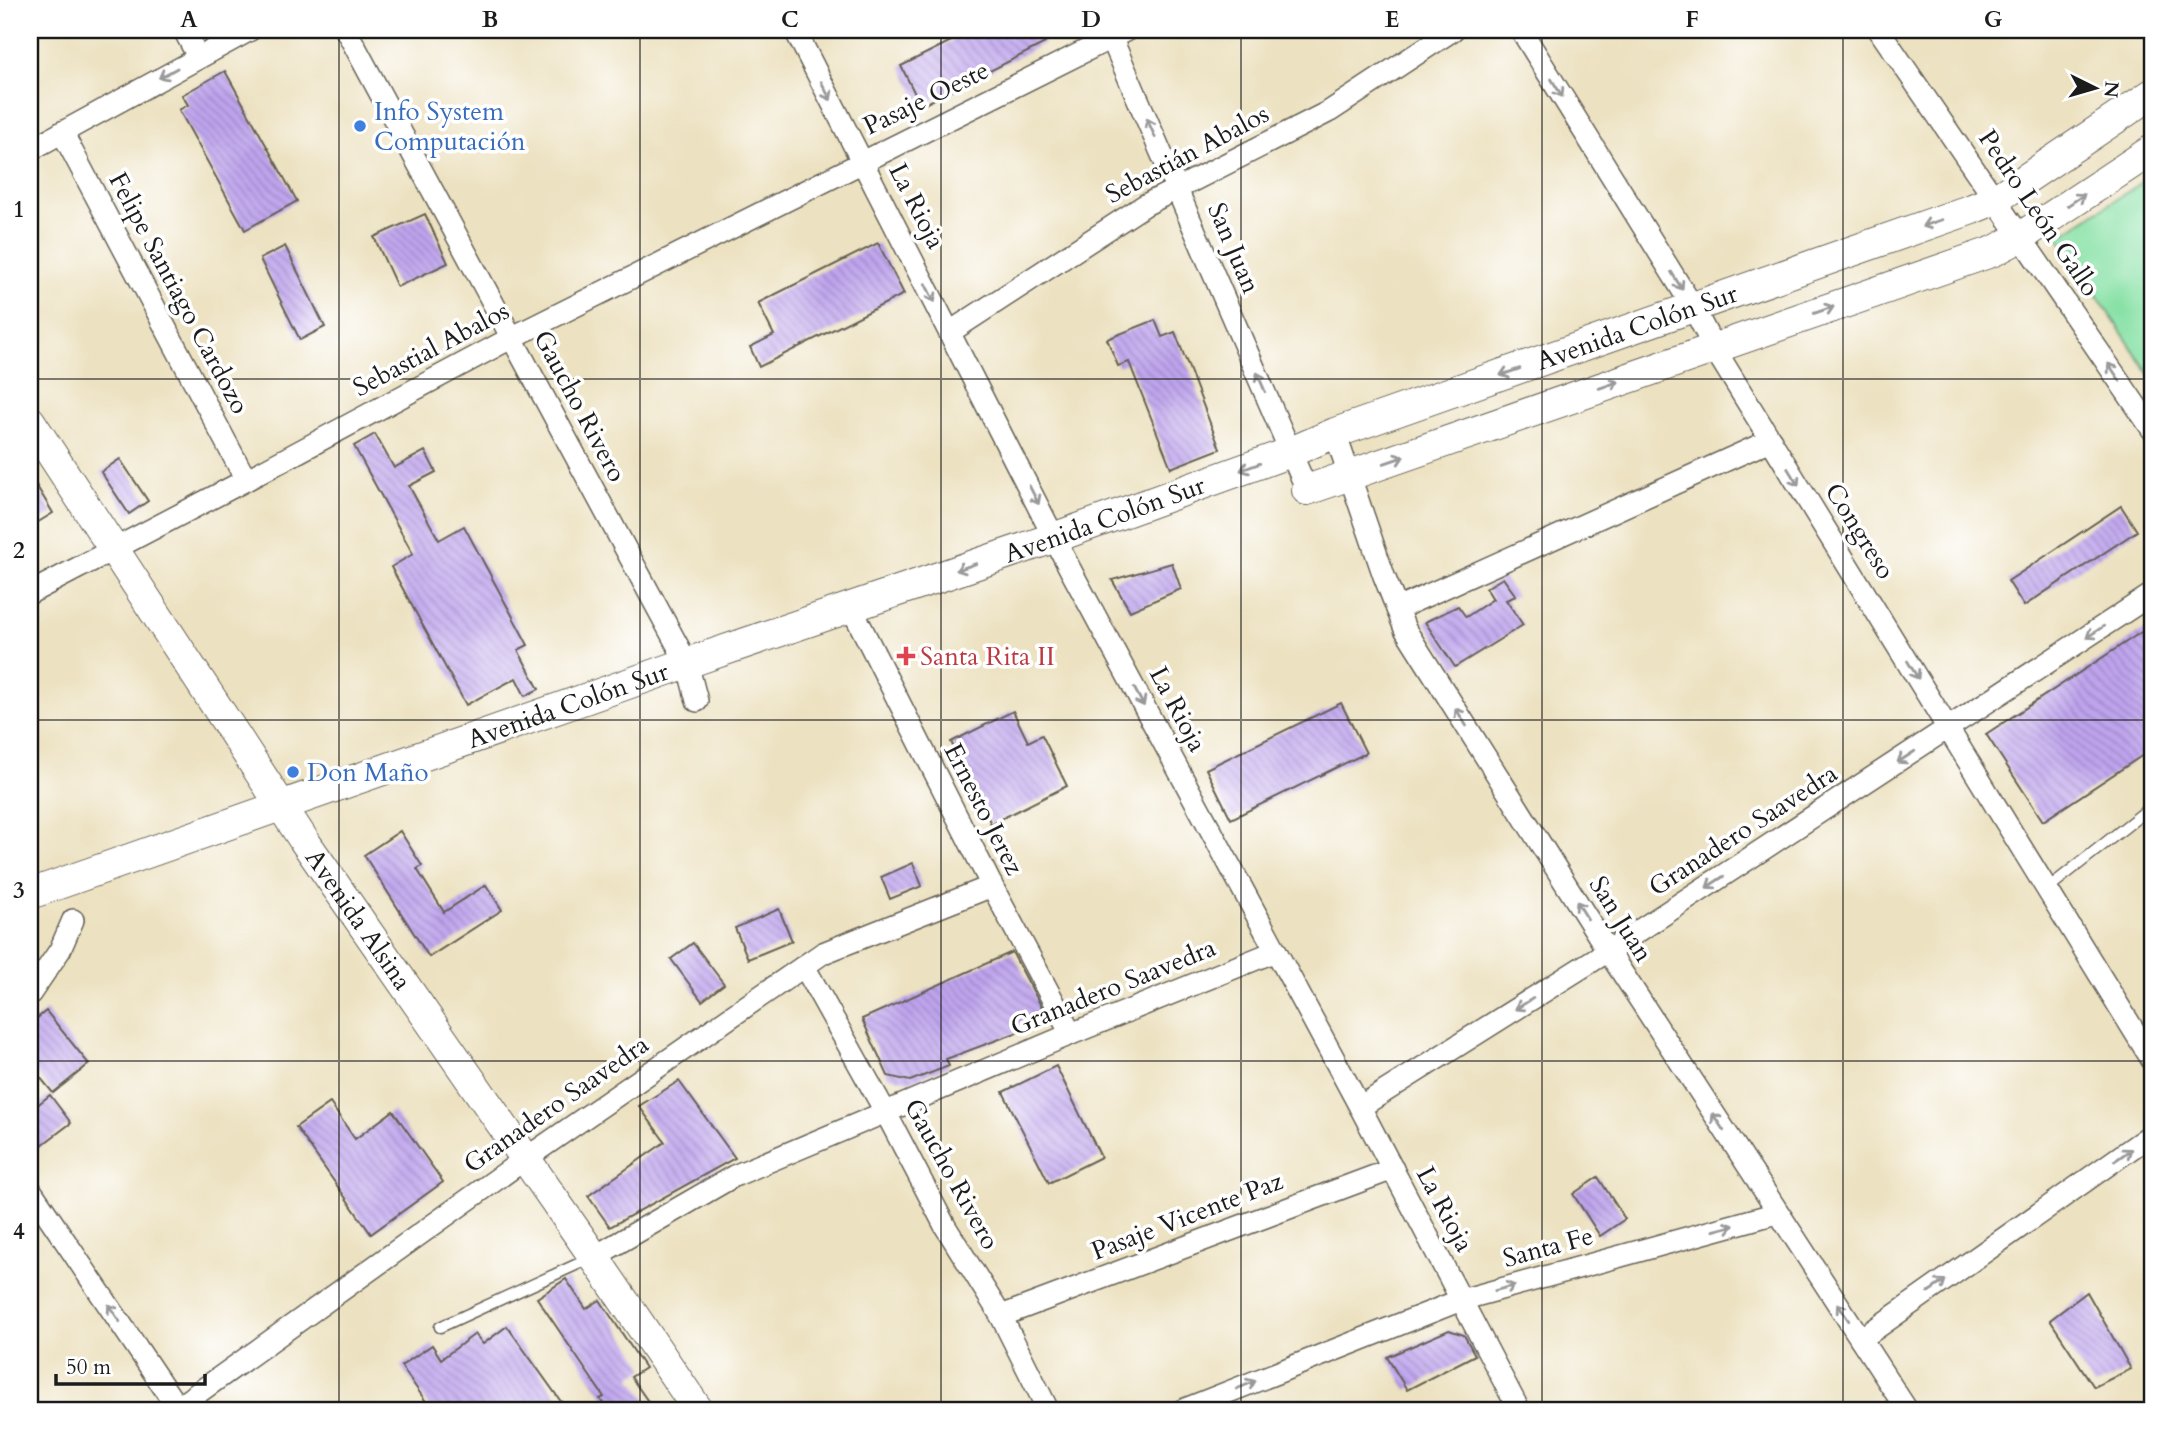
<svg xmlns="http://www.w3.org/2000/svg" width="2182" height="1440" viewBox="0 0 2182 1440" font-family="Cardo,serif">
  <style>
    .green { fill: #88e1a6; stroke: #527e61; stroke-width: 2 }
    .building { fill: url(#building-back-hatch) }
    .lines { fill: none; stroke-linecap: round; stroke-linejoin: round }
    .service-casing { stroke: #656155; stroke-width: 13 }
    .minor-casing { stroke: #656155; stroke-width: 24 }
    .secondary-casing { stroke: #656155; stroke-width: 32 }
    .service { stroke: #fff; stroke-width: 10 }
    .minor { stroke: #fff; stroke-width: 21 }
    .secondary { stroke: #fff; stroke-width: 30 }
    .oneway { stroke: #999 }
    .grid { fill: none; stroke: #1c1c1c; stroke-width: 2; stroke-opacity: 0.55 }
    .shop-dot { fill: #3f7fe0; stroke: #fff; stroke-width: 2.5 }
    .health-dot { fill: #e0444e; stroke: #fff; stroke-width: 2.5 }
    .labels { text-anchor: middle; dominant-baseline: central; stroke-width: 7; stroke-linejoin: round; paint-order: stroke }
    .street-label { font-size: 26px; fill: #1c1c1c; stroke: #fff }
    .shop-label { font-size: 26px; fill: #366cbe; stroke: #fff; text-anchor: start }
    .health-label { font-size: 26px; fill: #be3a42; stroke: #fff; text-anchor: start }
    .neatline { fill: none; stroke: #1c1c1c; stroke-width: 2.5 }
    .grid-label { font-size: 23px; text-anchor: middle; font-weight: bold; fill: #1c1c1c }
  </style>
  <defs>
    <pattern id="building-back-hatch" width="6" height="6" patternUnits="userSpaceOnUse" patternTransform="scale(1.75)"><rect width="6" height="6" fill="#bfa4ee"/><path d="M-1 5l2 2M0 0l6 6M5-1l2 2" fill="none" stroke="#9a85c0"/></pattern>
  </defs>
  <rect width="100%" height="100%" fill="#fff"/>
  <filter id="ink" filterUnits="userSpaceOnUse"><feTurbulence type="fractalNoise" baseFrequency=".0143" numOctaves="2"/><feDisplacementMap in="SourceGraphic" scale="14" xChannelSelector="R" yChannelSelector="G"/><feConvolveMatrix kernelMatrix="1 2 1 2 8 2 1 2 1" color-interpolation-filters="sRGB"/></filter>
  <filter id="wash" filterUnits="userSpaceOnUse"><feTurbulence type="fractalNoise" baseFrequency=".00686" numOctaves="4" result="noise"/><feDisplacementMap in="SourceGraphic" scale="28" xChannelSelector="R" yChannelSelector="G"/><feGaussianBlur stdDeviation="1.57" result="paint"/><feColorMatrix in="noise" values="0 0 0 0 0 0 0 0 0 0 0 0 0 0 0 0 0 1.4 0 .05"/><feComposite in="paint" operator="in"/></filter>
  <g filter="url(#wash)">
    <rect width="100%" height="100%" fill="#ece1c0"/>
    <path class="green" d="M 2152,176 L 2152,378 L 2058,237 Z"/>
    <g id="blocks">
      <g class="building">
        <path d="M 973,30 L 1038,30 L 1045,43 L 921,106 L 901,66 Z"/>
        <path d="M 225,71 L 297,201 L 245,230 L 179,110 L 188,105 L 182,95 Z"/>
        <path d="M 425,214 L 448,263 L 397,287 L 374,237 Z"/>
        <path d="M 878,243 L 904,294 L 759,367 L 750,347 L 774,335 L 758,303 Z"/>
        <path d="M 285,246 L 325,327 L 300,340 L 260,259 Z"/>
        <path d="M 1155,320 L 1162,337 L 1175,332 L 1220,449 L 1171,468 L 1129,362 L 1118,366 L 1107,339 Z"/>
        <path d="M 375,434 L 394,468 L 425,451 L 436,472 L 409,486 L 439,540 L 464,526 L 528,645 L 518,650 L 539,689 L 525,696 L 516,678 L 466,705 L 391,567 L 413,554 L 354,446 Z"/>
        <path d="M 120,459 L 148,501 L 129,514 L 101,472 Z"/>
        <path d="M 30,475 L 53,513 L 30,527 Z"/>
        <path d="M 2121,506 L 2137,531 L 2024,606 L 2008,581 Z"/>
        <path d="M 1172,563 L 1181,589 L 1130,611 L 1112,580 Z"/>
        <path d="M 1503,578 L 1516,596 L 1506,600 L 1523,625 L 1455,667 L 1425,622 L 1458,606 L 1466,617 L 1493,599 L 1486,588 Z"/>
        <path d="M 2152,625 L 2152,749 L 2043,821 L 1986,734 Z"/>
        <path d="M 1341,703 L 1366,753 L 1231,819 L 1206,769 Z"/>
        <path d="M 1013,711 L 1028,742 L 1042,735 L 1067,786 L 991,824 L 951,742 Z"/>
        <path d="M 400,831 L 422,866 L 417,869 L 444,912 L 486,885 L 502,910 L 429,957 L 364,855 Z"/>
        <path d="M 913,863 L 922,886 L 890,899 L 881,877 Z"/>
        <path d="M 779,909 L 792,941 L 748,959 L 735,928 Z"/>
        <path d="M 693,943 L 724,984 L 702,1001 L 671,959 Z"/>
        <path d="M 1012,952 L 1046,1015 L 1045,1022 L 946,1059 L 949,1066 L 910,1081 L 888,1076 L 862,1019 Z"/>
        <path d="M 46,1011 L 89,1064 L 53,1093 L 30,1065 L 30,1024 Z"/>
        <path d="M 1056,1066 L 1101,1157 L 1049,1183 L 1003,1092 Z"/>
        <path d="M 679,1081 L 735,1158 L 610,1227 L 588,1196 L 665,1142 L 639,1106 Z"/>
        <path d="M 50,1095 L 71,1123 L 30,1154 L 30,1111 Z"/>
        <path d="M 330,1103 L 355,1139 L 393,1111 L 443,1182 L 371,1234 L 296,1127 Z"/>
        <path d="M 1598,1177 L 1625,1219 L 1600,1236 L 1573,1194 Z"/>
        <path d="M 566,1279 L 586,1309 L 600,1300 L 645,1368 L 631,1377 L 654,1410 L 607,1410 L 600,1399 L 604,1397 L 537,1298 Z"/>
        <path d="M 2087,1292 L 2131,1369 L 2094,1387 L 2050,1320 Z"/>
        <path d="M 507,1326 L 567,1410 L 432,1410 L 401,1366 L 432,1345 L 441,1359 L 475,1334 L 483,1344 Z"/>
        <path d="M 1449,1330 L 1464,1335 L 1475,1355 L 1407,1390 L 1387,1357 Z"/>
      </g>
    </g>
  </g>
  <g filter="url(#ink)">
    <use href="#blocks" fill-opacity="0" stroke="#656155" stroke-width="2"/>
    <g class="lines">
      <g class="service-casing">
        <g id="service">
          <path d="M 2047,889 L 2152,806"/>
          <path d="M 440,1327 L 591,1258"/>
        </g>
      </g>
      <g class="minor-casing">
        <g id="minor">
          <path d="M 184,30 L 198,57"/>
          <path d="M 346,30 L 687,663 L 697,701"/>
          <path d="M 795,30 L 1070,569 L 1360,1107 L 1519,1410"/>
          <path d="M 1108,30 L 1307,490"/>
          <path d="M 1521,30 L 1693,307 L 1714,348 L 2152,1060"/>
          <path d="M 1879,30 L 2152,429"/>
          <path d="M 62,132 L 246,480"/>
          <path d="M 30,150 L 250,30"/>
          <path d="M 950,332 L 1145,205 L 1330,111 L 1453,30"/>
          <path d="M 1335,433 L 1384,576 L 1405,629 L 1608,951 L 1907,1410"/>
          <path d="M 30,593 L 246,480 L 511,338 L 1127,30"/>
          <path d="M 851,607 L 992,886 L 1071,1034"/>
          <path d="M 1397,609 L 1771,440"/>
          <path d="M 804,966 L 886,1113 L 945,1226 L 1001,1316 L 1048,1410"/>
          <path d="M 30,994 L 60,950 L 73,920"/>
          <path d="M 1360,1107 L 1608,951 L 2152,594"/>
          <path d="M 30,1189 L 179,1410"/>
          <path d="M 594,1257 L 734,1176 L 1071,1034 L 1276,951"/>
          <path d="M 1001,1316 L 1393,1169"/>
          <path d="M 1861,1339 L 2152,1134"/>
          <path d="M 174,1410 L 525,1159 L 823,953 L 992,886"/>
          <path d="M 1183,1410 L 1461,1300 L 1777,1213"/>
        </g>
      </g>
      <g class="secondary-casing">
        <g id="secondary">
          <path id="s1" d="M 30,421 L 303,839 L 594,1257 L 698,1410"/>
          <path d="M 1307,490 L 1994,251 L 2022,236 L 2152,150"/>
          <path id="s2" d="M 30,894 L 687,663 L 1056,537 L 1291,452 L 1335,433 L 1972,209 L 1996,199 L 2152,94"/>
        </g>
      </g>
      <use href="#service" class="service"/>
      <use href="#minor" class="minor"/>
      <use href="#secondary" class="secondary"/>
    </g>
    <defs><path id="oneway-shaft" d="M-6 0H5M1.5-3L5.5 0L1.5 3" fill="none" stroke-width="1.6" stroke-linecap="round" stroke-linejoin="round" transform="scale(1.75)"/></defs>
    <g class="oneway">
      <use href="#oneway-shaft" transform="translate(168 73) rotate(151)"/>
      <use href="#oneway-shaft" transform="translate(1557 88) rotate(58)"/>
      <use href="#oneway-shaft" transform="translate(826 91) rotate(63)"/>
      <use href="#oneway-shaft" transform="translate(1151 128) rotate(-114)"/>
      <use href="#oneway-shaft" transform="translate(2076 200) rotate(-34)"/>
      <use href="#oneway-shaft" transform="translate(1932 223) rotate(161)"/>
      <use href="#oneway-shaft" transform="translate(1677 281) rotate(58)"/>
      <use href="#oneway-shaft" transform="translate(930 293) rotate(63)"/>
      <use href="#oneway-shaft" transform="translate(1824 310) rotate(-19)"/>
      <use href="#oneway-shaft" transform="translate(1510 372) rotate(161)"/>
      <use href="#oneway-shaft" transform="translate(2114 372) rotate(-124)"/>
      <use href="#oneway-shaft" transform="translate(1261 382) rotate(-113)"/>
      <use href="#oneway-shaft" transform="translate(1609 385) rotate(-19)"/>
      <use href="#oneway-shaft" transform="translate(1394 460) rotate(-19)"/>
      <use href="#oneway-shaft" transform="translate(1250 467) rotate(160)"/>
      <use href="#oneway-shaft" transform="translate(1793 477) rotate(58)"/>
      <use href="#oneway-shaft" transform="translate(1034 495) rotate(63)"/>
      <use href="#oneway-shaft" transform="translate(966 567) rotate(161)"/>
      <use href="#oneway-shaft" transform="translate(2095 632) rotate(146)"/>
      <use href="#oneway-shaft" transform="translate(1913 670) rotate(58)"/>
      <use href="#oneway-shaft" transform="translate(1139 697) rotate(62)"/>
      <use href="#oneway-shaft" transform="translate(1461 717) rotate(-122)"/>
      <use href="#oneway-shaft" transform="translate(1906 757) rotate(147)"/>
      <use href="#oneway-shaft" transform="translate(1715 882) rotate(147)"/>
      <use href="#oneway-shaft" transform="translate(1582 910) rotate(-122)"/>
      <use href="#oneway-shaft" transform="translate(1524 1004) rotate(148)"/>
      <use href="#oneway-shaft" transform="translate(1718 1122) rotate(-123)"/>
      <use href="#oneway-shaft" transform="translate(2123 1155) rotate(-35)"/>
      <use href="#oneway-shaft" transform="translate(1724 1228) rotate(-15)"/>
      <use href="#oneway-shaft" transform="translate(1937 1286) rotate(-35)"/>
      <use href="#oneway-shaft" transform="translate(1505 1288) rotate(-15)"/>
      <use href="#oneway-shaft" transform="translate(1843 1312) rotate(-124)"/>
      <use href="#oneway-shaft" transform="translate(114 1313) rotate(-124)"/>
      <use href="#oneway-shaft" transform="translate(1246 1385) rotate(-22)"/>
    </g>
  </g>
  <path class="grid" d="M 339,30 L 339,1410M 640,30 L 640,1410M 941,30 L 941,1410M 1241,30 L 1241,1410M 1542,30 L 1542,1410M 1843,30 L 1843,1410M 30,379 L 2152,379M 30,720 L 2152,720M 30,1061 L 2152,1061"/>
  <g class="shop-dot">
    <circle cx="360" cy="126" r="7"/>
    <circle cx="293" cy="772" r="7"/>
  </g>
  <path class="health-dot" d="M902.5 645.5h7v7h7v7h-7v7h-7v-7h-7v-7h7z"/>
  <g class="labels">
    <g class="street-label">
      <text transform="translate(926 98) rotate(-26)">Pasaje Oeste</text>
      <text transform="translate(1187 154) rotate(-28)">Sebastián Abalos</text>
      <text transform="translate(917 206) rotate(63)">La Rioja</text>
      <text transform="translate(2039 213) rotate(56)">Pedro León Gallo</text>
      <text transform="translate(1234 248) rotate(67)">San Juan</text>
      <text transform="translate(179 293) rotate(62)">Felipe Santiago Cardozo</text>
      <text stroke="none"><textPath href="#s2" startOffset="1704">Avenida Colón Sur</textPath></text>
      <text transform="translate(431 349) rotate(-28)">Sebastial Abalos</text>
      <text transform="translate(580 406) rotate(62)">Gaucho Rivero</text>
      <text stroke="none"><textPath href="#s2" startOffset="1138">Avenida Colón Sur</textPath></text>
      <text transform="translate(1860 531) rotate(58)">Congreso</text>
      <text stroke="none"><textPath href="#s2" startOffset="570">Avenida Colón Sur</textPath></text>
      <text transform="translate(1178 709) rotate(62)">La Rioja</text>
      <text transform="translate(984 809) rotate(63)">Ernesto Jerez</text>
      <text transform="translate(1743 830) rotate(-33)">Granadero Saavedra</text>
      <text stroke="none"><textPath href="#s1" startOffset="597">Avenida Alsina</textPath></text>
      <text transform="translate(1621 919) rotate(58)">San Juan</text>
      <text transform="translate(1113 987) rotate(-22)">Granadero Saavedra</text>
      <text transform="translate(556 1104) rotate(-35)">Granadero Saavedra</text>
      <text transform="translate(952 1174) rotate(61)">Gaucho Rivero</text>
      <text transform="translate(1445 1209) rotate(62)">La Rioja</text>
      <text transform="translate(1187 1216) rotate(-21)">Pasaje Vicente Paz</text>
      <text transform="translate(1548 1247) rotate(-15)">Santa Fe</text>
    </g>
    <g class="shop-label">
      <text x="374" y="111">Info System<tspan x="374" dy="30">Computación</tspan></text>
      <text x="307" y="772">Don Maño</text>
    </g>
    <g class="health-label">
      <text x="920" y="656">Santa Rita II</text>
    </g>
  </g>
  <rect width="2182" height="1440" fill="none" stroke="#fff" stroke-width="77"/>
  <g transform="translate(2095 88) rotate(95)" stroke="#ffffff" stroke-width="5" paint-order="stroke">
  <path d="M0-5L12 26L0 18L-12 26Z" fill="#1c1c1c"/>
  <text y="-10" font-size="19" font-weight="bold" text-anchor="middle" fill="#1c1c1c">N</text>
  </g>
  <path d="M56 1374v10h149v-10" fill="none" stroke="#1c1c1c" stroke-width="3.5"/>
  <text x="66" y="1374" font-size="21" fill="#1c1c1c" stroke="#ffffff" stroke-width="5" paint-order="stroke">50 m</text>
  <rect x="38" y="38" width="2106" height="1364" class="neatline"/>
  <g class="grid-label">
    <text x="189" y="27">A</text>
    <text x="490" y="27">B</text>
    <text x="790" y="27">C</text>
    <text x="1091" y="27">D</text>
    <text x="1392" y="27">E</text>
    <text x="1692" y="27">F</text>
    <text x="1993" y="27">G</text>
    <text x="19" y="217">1</text>
    <text x="19" y="558">2</text>
    <text x="19" y="898">3</text>
    <text x="19" y="1239">4</text>
  </g>
</svg>
